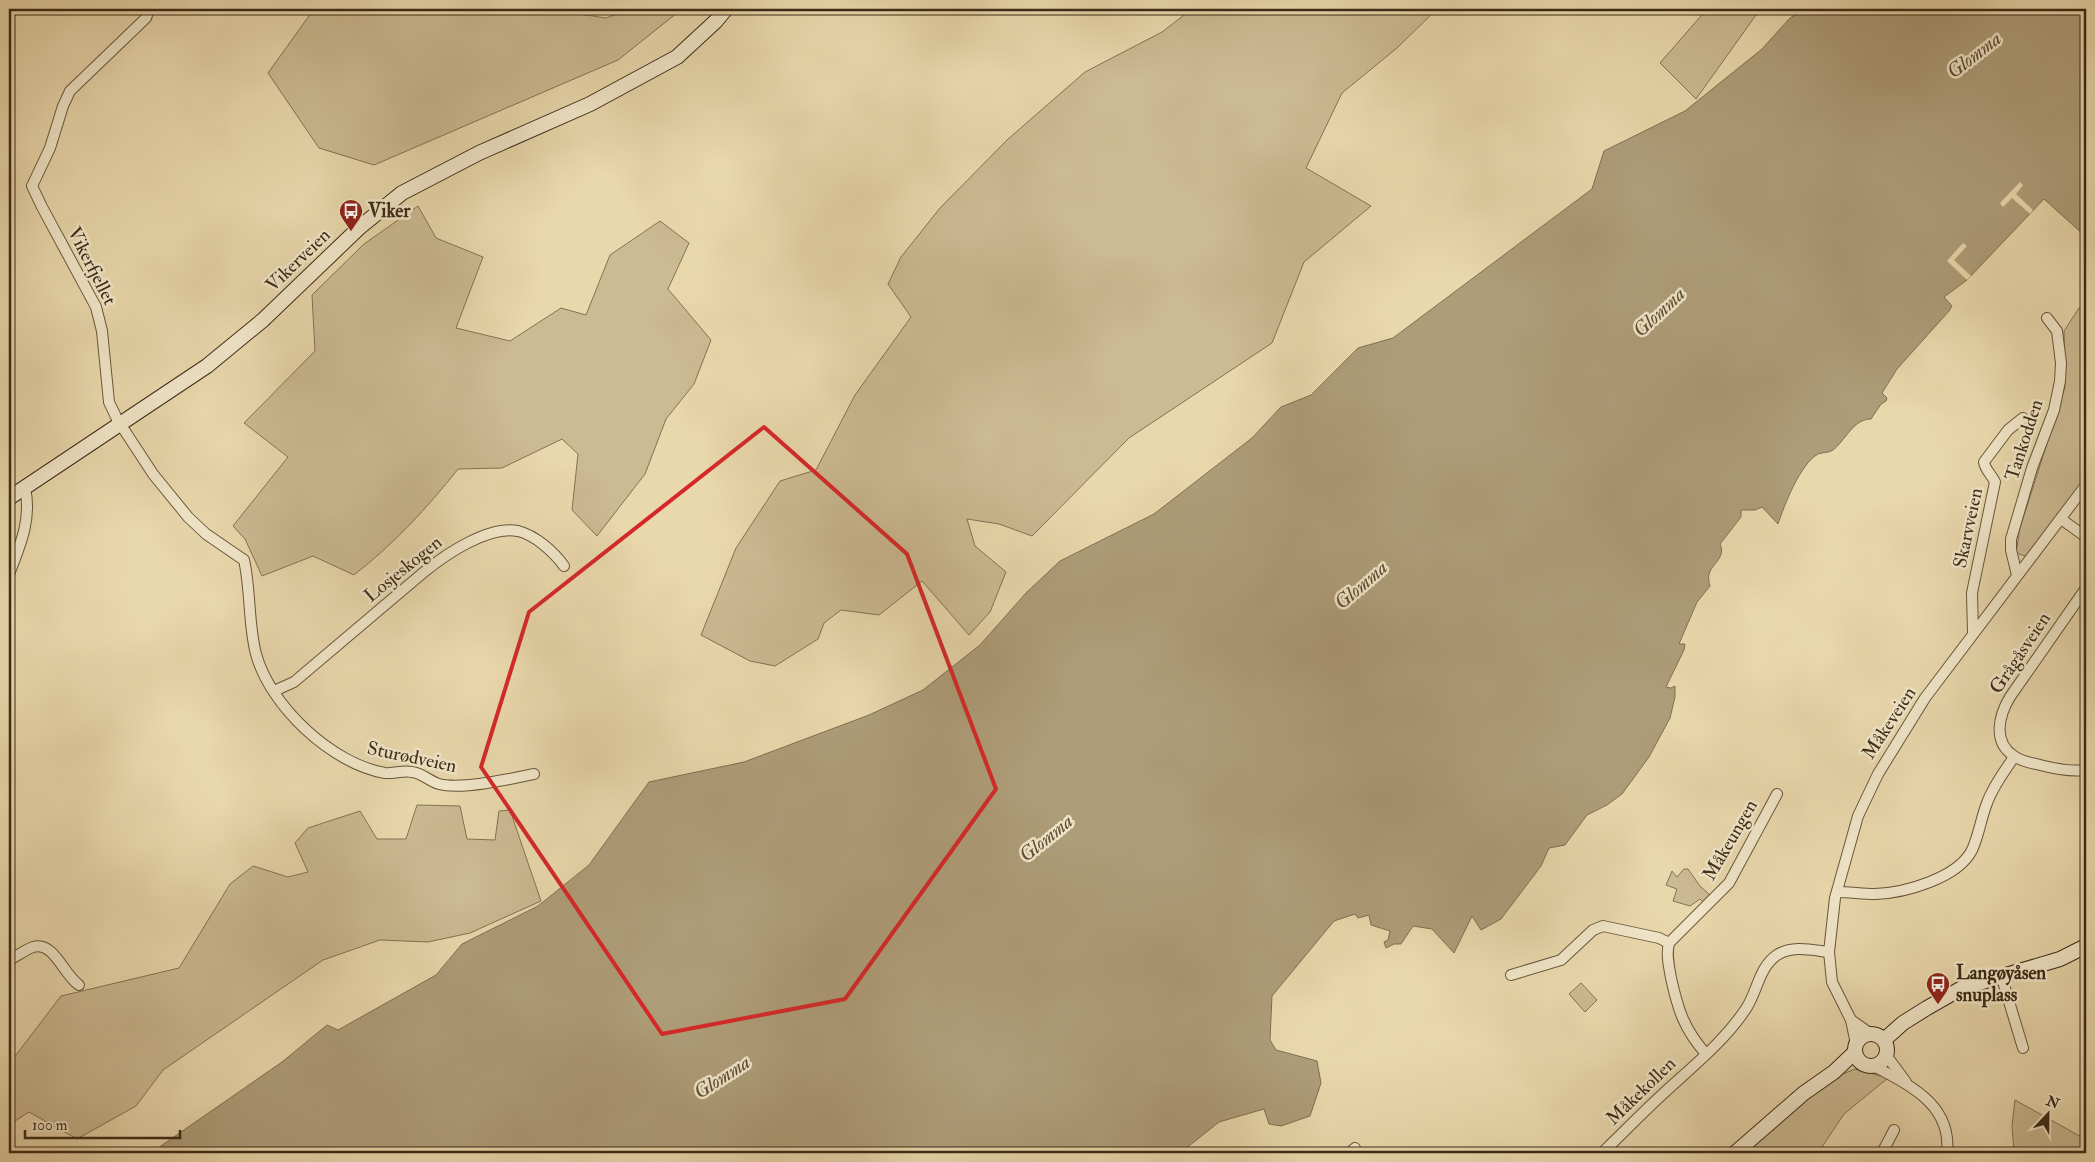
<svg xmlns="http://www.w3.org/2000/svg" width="2095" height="1162" viewBox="0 0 2095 1162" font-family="'IM FELL Double Pica',serif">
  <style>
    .green { fill: #ccba92; stroke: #847254 }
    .water { fill: #ae9d79; stroke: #806f51 }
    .pier { fill: #e9d8ac }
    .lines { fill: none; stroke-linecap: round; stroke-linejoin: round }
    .street-casing { stroke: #67563c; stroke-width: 12 }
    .secondary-casing { stroke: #3c2a16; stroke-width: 16 }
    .street { stroke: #f1e6c9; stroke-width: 10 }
    .secondary { stroke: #f1e6c9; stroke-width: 14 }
    .marked { fill: none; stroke: #d62828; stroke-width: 4; stroke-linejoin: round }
    .labels { text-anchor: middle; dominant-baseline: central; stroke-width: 5; stroke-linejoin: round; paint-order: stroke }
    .poi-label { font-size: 19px; font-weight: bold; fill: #3c2a16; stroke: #f1e6c9; text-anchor: start }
    .street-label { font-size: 19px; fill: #3c2a16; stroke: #f1e6c9 }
    .water-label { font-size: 20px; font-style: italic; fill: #5e4c34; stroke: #f1e6c9 }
  </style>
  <rect width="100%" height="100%" fill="#e9d8ac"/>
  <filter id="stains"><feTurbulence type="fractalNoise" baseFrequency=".004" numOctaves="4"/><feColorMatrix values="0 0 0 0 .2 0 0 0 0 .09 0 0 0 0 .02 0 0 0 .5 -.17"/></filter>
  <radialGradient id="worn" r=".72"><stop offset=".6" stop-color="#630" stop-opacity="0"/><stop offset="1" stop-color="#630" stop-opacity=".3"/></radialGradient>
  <g class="green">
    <path d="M 314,9 L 546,9 L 606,18 L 630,9 L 682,9 L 618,60 L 374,165 L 319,148 L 268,73 Z"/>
    <path d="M 1192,9 L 1437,9 L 1397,48 L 1342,93 L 1306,168 L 1371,206 L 1304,262 L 1272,343 L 1129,438 L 1032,536 L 999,524 L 967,519 L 975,546 L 1006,572 L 990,612 L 969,635 L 922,581 L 879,615 L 841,610 L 824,623 L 818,639 L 775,666 L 750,661 L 701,635 L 736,548 L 780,481 L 816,470 L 855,395 L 911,317 L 888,284 L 901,257 L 940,208 L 1007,140 L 1085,72 L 1162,32 Z"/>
    <path d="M 1707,9 L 1770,9 L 1756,15 L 1696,99 L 1660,63 Z"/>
    <path d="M 418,206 L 436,238 L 483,257 L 456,328 L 510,341 L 561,308 L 586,315 L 610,255 L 660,221 L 689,243 L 668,289 L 711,340 L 694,384 L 666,419 L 645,474 L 597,536 L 572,510 L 578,454 L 562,439 L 502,468 L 458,469 C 427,508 394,544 354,575 L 313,556 L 262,576 L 245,539 L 233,526 L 288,457 L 244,423 L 315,351 L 312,295 L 364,244 Z"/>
    <path d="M 2079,308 L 2086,312 L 2086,480 L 2028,557 L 2016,553 L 2020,528 L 2065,387 L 2064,331 Z"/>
    <path d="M 417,805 L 460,806 L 467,839 L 495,840 L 499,811 L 510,810 L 541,901 L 470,933 L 428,942 L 380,940 L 323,960 L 163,1070 L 136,1106 L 77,1139 L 29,1112 L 9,1125 L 9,1060 L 13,1059 L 61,996 L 179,968 L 230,884 L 253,866 L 288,877 L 308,872 L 295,843 L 308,828 L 360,811 L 377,839 L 406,839 Z"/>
    <path d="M 1684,869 L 1688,869 L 1700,886 L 1710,895 L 1703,902 L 1700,899 L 1690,906 L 1673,901 L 1677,889 L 1666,885 L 1672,871 L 1677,877 Z"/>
    <path d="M 1581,983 L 1597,1000 L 1585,1012 L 1569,994 Z"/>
    <path d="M 1855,1069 L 1888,1078 L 1844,1114 L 1820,1150 L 1821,1153 L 1740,1153 L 1825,1081 Z"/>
    <path d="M 2015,1100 L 2085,1139 L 2086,1153 L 2014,1153 L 2012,1126 Z"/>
  </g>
  <path class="water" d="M 1805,9 L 2086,9 L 2086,265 L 2084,265 L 2085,236 L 2044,199 L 1967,280 L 1944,297 L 1952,306 L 1949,311 L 1897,369 L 1882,393 L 1887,398 L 1886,401 L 1881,404 L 1871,419 C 1853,419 1846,440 1833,450 C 1829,453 1823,452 1818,454 C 1800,464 1784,506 1778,524 L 1762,507 L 1755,510 L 1741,510 L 1741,517 L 1720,544 C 1726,558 1713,562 1709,574 C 1708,577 1709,583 1710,586 L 1697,602 L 1679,644 L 1685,644 L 1684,650 L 1666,687 L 1671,688 L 1675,686 L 1675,697 L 1670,718 L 1649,757 L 1622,794 L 1607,805 L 1587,815 L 1565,845 L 1549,848 L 1541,866 L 1501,919 L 1481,930 L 1472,916 L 1454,953 L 1432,929 L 1413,926 L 1401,944 L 1394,944 L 1386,948 L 1384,942 L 1388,940 L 1390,931 L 1371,925 L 1369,915 L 1358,918 L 1355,914 L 1334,921 L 1272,996 L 1270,1040 L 1276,1050 L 1317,1061 L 1321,1083 L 1310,1116 L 1281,1126 L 1269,1124 L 1264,1109 L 1219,1122 L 1180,1153 L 146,1153 L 158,1148 L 282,1062 L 327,1025 L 338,1030 L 436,975 L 462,944 L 538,906 L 589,865 L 649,782 L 744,762 L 869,715 L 923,690 L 980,645 L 1026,593 L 1060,561 L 1154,514 L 1252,438 L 1281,407 L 1311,395 L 1358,348 L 1393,338 L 1592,189 L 1604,151 L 1685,111 L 1762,49 L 1790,18 Z"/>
  <g class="pier">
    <path d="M 2020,182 L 2023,185 L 2016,194 L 2033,210 L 2030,214 L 2012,198 L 2003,207 L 2000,203 Z"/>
    <path d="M 1963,243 L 1967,246 L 1954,260 L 1971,276 L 1967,280 L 1947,261 Z"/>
  </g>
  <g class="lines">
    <g class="street-casing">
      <g id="street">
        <path d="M 149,9 L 146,18 L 70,91 L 63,106 L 50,148 L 32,186 L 42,207 L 96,307 L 102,331 L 109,402 L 117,419 L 153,474 L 188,517 L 206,534 L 244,560 C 251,591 248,623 256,654 C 270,706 332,764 385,773 C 394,774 403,770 412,772 C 422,773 429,781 439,784 C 461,790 511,779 534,774"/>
        <path d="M 2061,519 L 2086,537"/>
        <path d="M 9,574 C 20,546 32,519 25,488"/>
        <path d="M 2017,575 L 2011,550 L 2011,539 L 2032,468 L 2054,410 L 2060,381 L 2061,363 L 2057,331 L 2047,318"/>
        <path d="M 2086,588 L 2010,697 C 1999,715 1992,742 2014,756 C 2020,761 2032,763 2040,765 C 2055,769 2070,772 2086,770"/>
        <path d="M 1973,633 L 1972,593 L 1995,482 C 1992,475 1985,470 1984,462 L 2008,430 L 2023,418"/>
        <path d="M 274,691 L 294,682 L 424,572 C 446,554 489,525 518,531 C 535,535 554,552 564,566"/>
        <path d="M 1837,892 C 1850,892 1862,894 1875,894 C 1905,893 1958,878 1972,850 C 1979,835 1981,818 1987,803 C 1993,786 2004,772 2014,757"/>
        <path d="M 9,960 C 17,956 25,950 33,947 C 54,941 63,974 79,985"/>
        <path d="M 1511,975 L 1561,960 L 1593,930 L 1603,926 L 1659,938 L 1669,943"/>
        <path d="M 2001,975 L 2023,1048"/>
        <path d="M 1851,1020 L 1871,1034"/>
        <path d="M 1856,1044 L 1851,1020 L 1832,982 L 1829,952 L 1835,898 L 1858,816 L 1878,774 L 1925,698 L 2086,485"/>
        <path d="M 1706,1054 C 1684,1029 1678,1010 1671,978 C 1669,966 1666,955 1669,943 L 1729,883 L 1777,794"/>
        <path d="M 1886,1055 L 1906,1082"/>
        <path d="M 1874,1066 C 1911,1086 1952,1105 1947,1153"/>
        <path d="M 1349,1153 L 1355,1148"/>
        <path d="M 1602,1153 C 1623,1133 1643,1112 1665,1092 C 1693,1066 1726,1040 1747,1007 C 1757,991 1760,966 1777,955 C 1792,945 1812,950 1829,952"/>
        <path d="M 1882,1153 L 1894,1130"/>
      </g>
    </g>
    <g class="secondary-casing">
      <g id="secondary">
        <path d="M 9,498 L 207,366 L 263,320 L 360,227 L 402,193 L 479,153 L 590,104 L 677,57 L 716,21 L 726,9"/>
        <circle cx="1871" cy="1050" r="16"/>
        <path d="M 1884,1040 L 1903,1023 L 1927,1008 L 1962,988 L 2060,959 L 2086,946"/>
        <path d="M 1735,1153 L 1804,1093 L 1834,1072 L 1855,1052"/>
      </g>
    </g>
    <use href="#street" class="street"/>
    <use href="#secondary" class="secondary"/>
  </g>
  <path class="marked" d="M 764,427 L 907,554 L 996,789 L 845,999 L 662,1034 L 481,767 L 529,612 Z"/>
  <defs>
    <g id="bus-pin" transform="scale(1.25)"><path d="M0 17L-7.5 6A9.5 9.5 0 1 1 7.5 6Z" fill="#8f2418" stroke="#f1e6c9"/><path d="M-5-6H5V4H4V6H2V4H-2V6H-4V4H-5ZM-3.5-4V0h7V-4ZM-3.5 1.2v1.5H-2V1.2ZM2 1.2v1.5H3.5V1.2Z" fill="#fff"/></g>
  </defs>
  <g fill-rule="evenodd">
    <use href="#bus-pin" x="351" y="211"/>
    <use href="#bus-pin" x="1938" y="984"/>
  </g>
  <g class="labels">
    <g class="poi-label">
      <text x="368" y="211">Viker</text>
      <text x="1956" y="973">Langøyåsen<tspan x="1956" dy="22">snuplass</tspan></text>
    </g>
    <g class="street-label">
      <text transform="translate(298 260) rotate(-44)">Vikerveien</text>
      <text transform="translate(92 266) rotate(63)">Vikerfjellet</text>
      <text transform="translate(2024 440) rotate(-72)">Tankodden</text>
      <text transform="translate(1968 528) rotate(-78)">Skarvveien</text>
      <text transform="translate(403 569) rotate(-39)">Losjeskogen</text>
      <text transform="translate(2020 653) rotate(-56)">Grågåsveien</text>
      <text transform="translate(1889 723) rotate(-57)">Måkeveien</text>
      <text transform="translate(412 757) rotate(12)">Sturødveien</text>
      <text transform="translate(1730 840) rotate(-60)">Måkeungen</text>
      <text transform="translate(1641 1091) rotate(-44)">Måkekollen</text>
    </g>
    <g class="water-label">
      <text transform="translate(1974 55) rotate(-38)">Glomma</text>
      <text transform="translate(1659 312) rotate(-43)">Glomma</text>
      <text transform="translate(1361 585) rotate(-41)">Glomma</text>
      <text transform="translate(1046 838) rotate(-39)">Glomma</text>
      <text transform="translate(722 1077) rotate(-33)">Glomma</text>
    </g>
  </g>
  <rect width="2095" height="1162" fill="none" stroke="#e9d8ac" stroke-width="30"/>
  <rect x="10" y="10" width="2075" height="1142" fill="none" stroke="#3c2a16" stroke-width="2.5"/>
  <rect x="15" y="15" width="2065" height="1132" fill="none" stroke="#3c2a16"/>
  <g transform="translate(2048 1114) rotate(22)" stroke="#f1e6c9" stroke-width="4" paint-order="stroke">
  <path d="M0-4L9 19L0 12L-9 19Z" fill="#3c2a16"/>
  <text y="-8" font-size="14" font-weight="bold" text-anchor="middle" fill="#3c2a16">N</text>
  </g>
  <path d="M25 1130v8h155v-8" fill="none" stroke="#3c2a16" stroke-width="2.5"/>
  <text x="32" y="1130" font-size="15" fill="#3c2a16" stroke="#f1e6c9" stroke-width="4" paint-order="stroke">100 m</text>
  <rect width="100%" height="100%" filter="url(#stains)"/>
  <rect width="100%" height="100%" fill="url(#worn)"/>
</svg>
